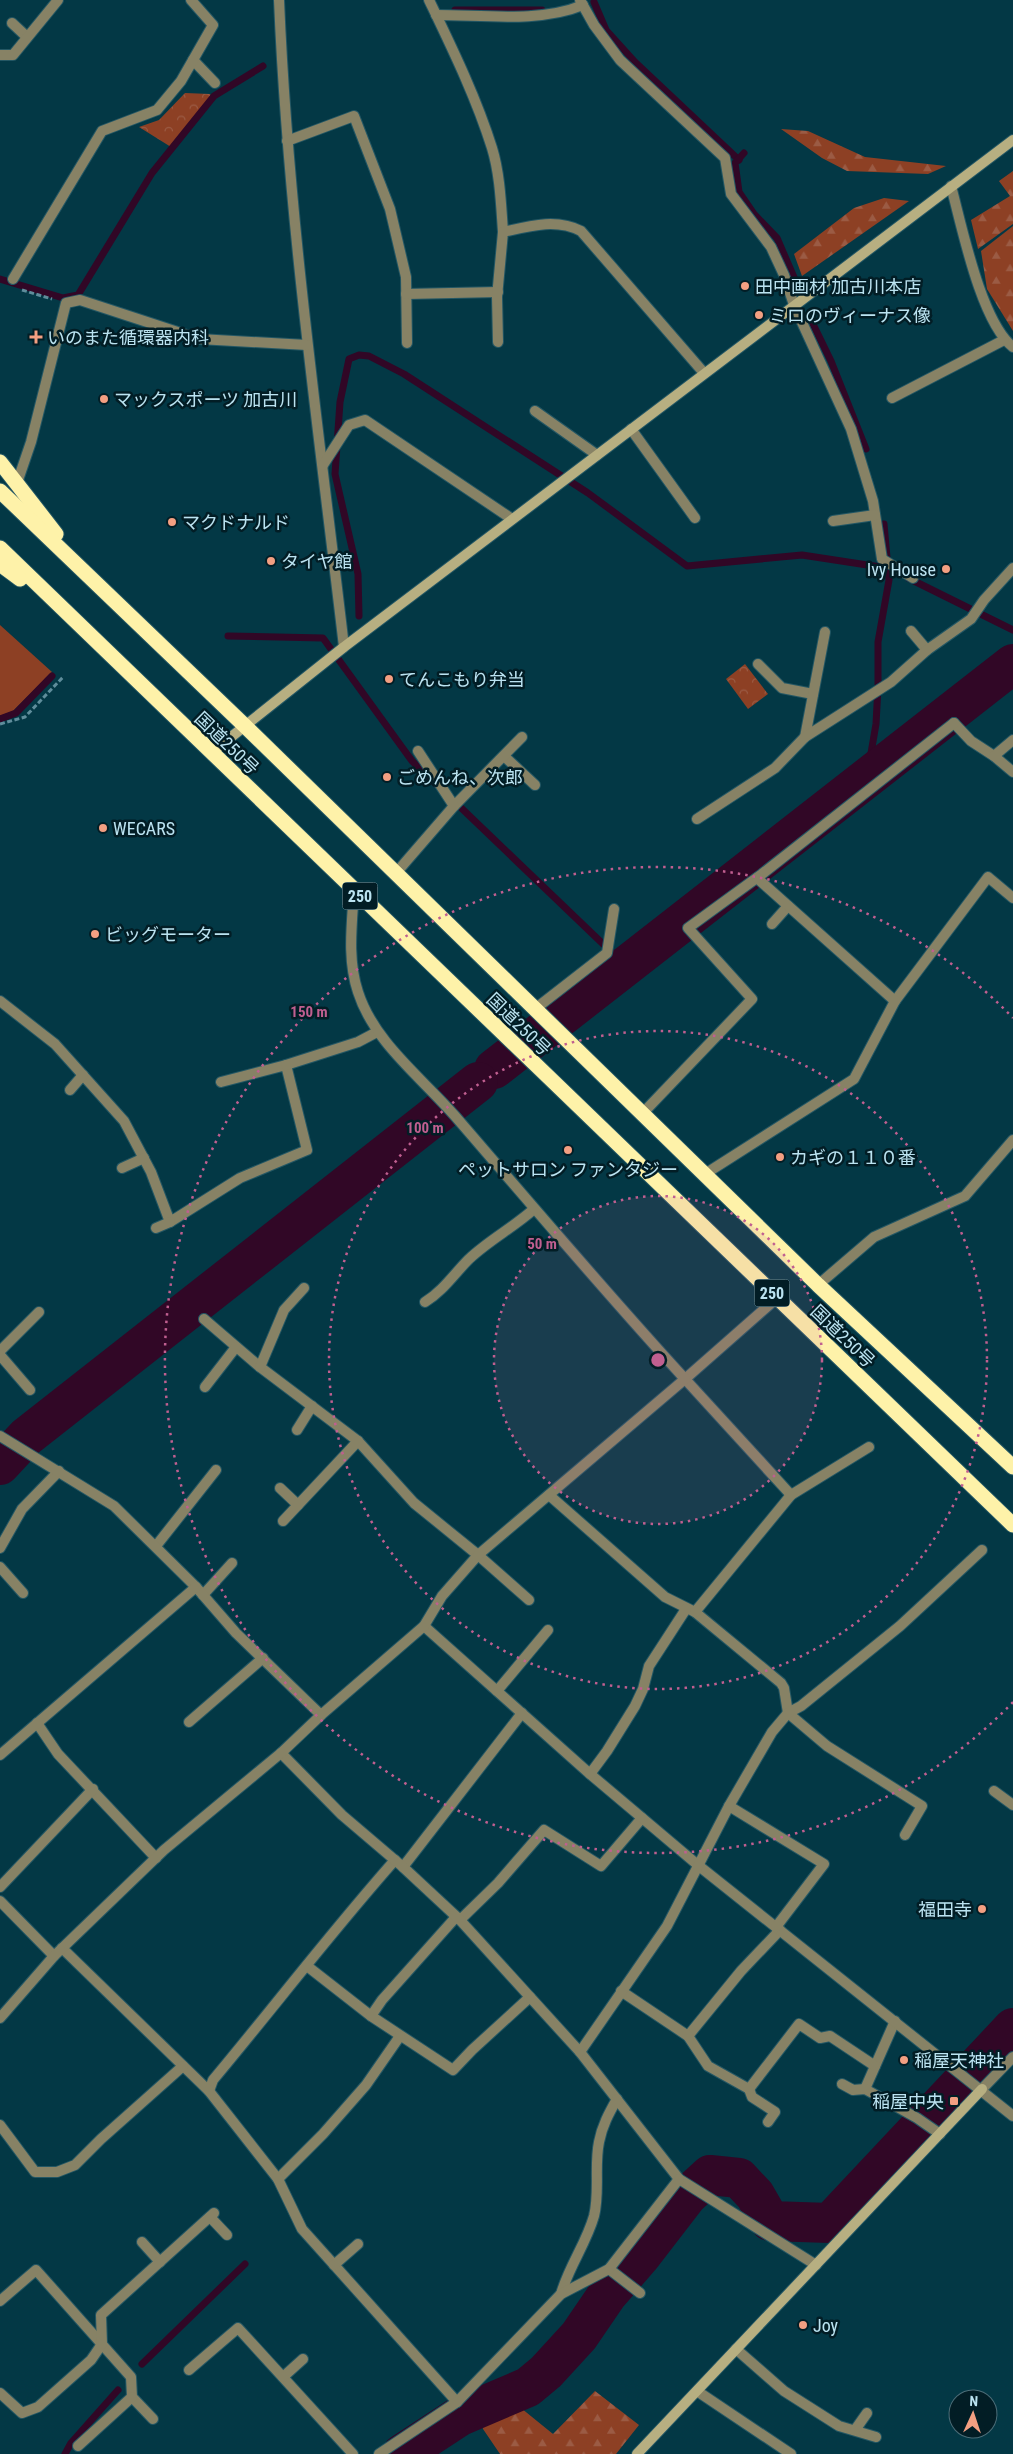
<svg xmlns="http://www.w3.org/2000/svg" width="1013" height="2454" viewBox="0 0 1013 2454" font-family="'Roboto Condensed','Noto Sans JP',sans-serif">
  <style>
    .grass { fill: #8d4024 }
    .forest { fill: url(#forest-firs) }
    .park { fill: url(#park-crowns) }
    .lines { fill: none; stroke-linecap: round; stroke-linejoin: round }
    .stream { stroke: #310726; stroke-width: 7 }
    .river { stroke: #310726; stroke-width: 40 }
    .lane-casing { stroke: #245764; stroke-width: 12 }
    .street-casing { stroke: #245764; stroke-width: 12 }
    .secondary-casing { stroke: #245764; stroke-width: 12 }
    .highway-casing { stroke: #245764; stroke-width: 17 }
    .path { stroke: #5f8d9b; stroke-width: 3; stroke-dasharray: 5 2.5; stroke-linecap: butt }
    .lane { stroke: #878265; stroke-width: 10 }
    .street { stroke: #878265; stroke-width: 10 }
    .secondary { stroke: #b7af81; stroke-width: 10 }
    .highway { stroke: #fef2a9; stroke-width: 15 }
    .ring { fill: none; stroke: #c05f90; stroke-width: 2.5; stroke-dasharray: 2.5 5 }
    .poi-dot { fill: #f39f82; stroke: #021d25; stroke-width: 2 }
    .labels { text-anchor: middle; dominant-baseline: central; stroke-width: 5; stroke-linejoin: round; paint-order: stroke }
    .shield { fill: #021d25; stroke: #84a8b4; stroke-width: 1 }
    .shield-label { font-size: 16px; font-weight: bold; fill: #bbe3f1 }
    .poi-label { font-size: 18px; fill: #bbe3f1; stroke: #021d25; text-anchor: start }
    .street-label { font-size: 18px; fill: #bbe3f1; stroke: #021d25 }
    .centre { fill: #c05f90; stroke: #021d25; stroke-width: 2.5 }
    .ring-label { font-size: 15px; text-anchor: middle; font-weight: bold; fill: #c05f90; stroke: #021d25; stroke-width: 5; stroke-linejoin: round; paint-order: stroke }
  </style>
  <defs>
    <pattern id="forest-firs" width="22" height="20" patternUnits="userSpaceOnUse" patternTransform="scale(1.25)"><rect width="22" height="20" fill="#8d4024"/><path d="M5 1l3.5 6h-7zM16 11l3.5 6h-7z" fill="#9b5b44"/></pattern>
    <pattern id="park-crowns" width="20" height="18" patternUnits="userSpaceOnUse" patternTransform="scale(1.25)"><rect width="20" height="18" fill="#8d4024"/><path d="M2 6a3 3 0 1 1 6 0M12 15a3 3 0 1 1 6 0" fill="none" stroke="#9b5b44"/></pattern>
  </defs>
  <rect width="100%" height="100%" fill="#033845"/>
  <path class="grass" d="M 0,625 L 52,672 L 13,711 L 0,716 Z"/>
  <g class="forest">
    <path d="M 781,129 L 808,131 L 865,157 L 946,166 L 928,174 L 847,171 L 822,158 Z"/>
    <path d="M 1013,171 L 1013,224 L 978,249 L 971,220 L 1010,196 L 999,181 Z"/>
    <path d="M 884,198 L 909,201 L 802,276 L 794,254 L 854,208 Z"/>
    <path d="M 1013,226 L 1013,331 L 987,289 L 981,251 Z"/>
    <path d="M 595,2391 L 639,2425 L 616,2454 L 500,2454 L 483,2429 L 480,2414 L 505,2395 L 553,2434 Z"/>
  </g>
  <g class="park">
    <path d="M 185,93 L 210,94 L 212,97 L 171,147 L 139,127 L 159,120 Z"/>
    <path d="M 745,664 L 768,694 L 748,709 L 726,679 Z"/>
  </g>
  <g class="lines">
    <g class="stream">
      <path d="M 594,2 L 606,30 L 635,62 L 739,160"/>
      <path d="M 455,10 L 542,10"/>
      <path d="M 744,153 L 735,163 L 739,192 L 754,214 L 777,238 L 796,282"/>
      <path d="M 0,279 L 63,298 L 78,295 L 152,173 L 214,96 L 263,66"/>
      <path d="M 812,322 L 831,361 L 866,449"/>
      <path d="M 908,578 L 1013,630"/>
      <path d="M 359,616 L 358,574 L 335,474 L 340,402 L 349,359 L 359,355 L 369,356 L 404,374 L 588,493 L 687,566 L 802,555 L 887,568 L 896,572"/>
      <path d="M 228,636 L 323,638 L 412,761 L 436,784"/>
      <path d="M 0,719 L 16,713 L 52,676"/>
      <path d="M 870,776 L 870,759 L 876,724 L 878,687 L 878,642 L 889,580 L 884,524"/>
      <path d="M 455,802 L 626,966"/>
      <path d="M 142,2364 L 245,2264"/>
      <path d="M 65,2454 L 71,2443 L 118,2390"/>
    </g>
    <g class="river">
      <path d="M 494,1069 L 1013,664"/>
      <path d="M 0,1465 L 26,1437 L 478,1082"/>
      <path d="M 402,2454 L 460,2416 L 528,2387 L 546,2372 L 579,2336 L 607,2295 L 640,2257 L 687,2196 L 710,2175 L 739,2178 L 755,2195 L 770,2221 L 830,2223 L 1013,2028"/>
    </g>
    <g class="lane-casing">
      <g id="lane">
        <path d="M 954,723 L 971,741 L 994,756"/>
        <path d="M 425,1302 C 443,1291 454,1274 469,1259 C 489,1240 514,1227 534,1209"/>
        <path d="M 685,1379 L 791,1495"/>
        <path d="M 156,1546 L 216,1470"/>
        <path d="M 0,1548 L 22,1509 L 59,1471"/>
        <path d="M 478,1555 L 529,1600"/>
        <path d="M 0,1567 L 23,1593"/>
        <path d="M 203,1595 L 232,1563"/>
        <path d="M 695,1612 L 781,1683 L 784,1688 L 788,1713 L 827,1746 L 922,1806 L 905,1835"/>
        <path d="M 497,1691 L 548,1630"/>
        <path d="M 37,1723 L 58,1754 L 156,1858"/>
        <path d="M 403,1867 L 522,1713"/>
        <path d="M 0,1887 L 93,1789"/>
        <path d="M 460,1920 L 498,1883 L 544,1830 L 601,1866 L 642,1818"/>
        <path d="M 307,1966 L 371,2016 L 453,2070 L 472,2050 L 530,1997"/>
        <path d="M 371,2016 L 382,2000 L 456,1917"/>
        <path d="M 688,2036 L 741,1971 L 780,1930"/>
        <path d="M 749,2089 L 752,2097 L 775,2112 L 768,2122"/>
        <path d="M 865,2089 L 895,2021"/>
        <path d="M 209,2091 L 213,2080 C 274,2007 332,1931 395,1860"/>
        <path d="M 278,2179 L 323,2134 L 366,2085 L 400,2036"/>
      </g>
    </g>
    <g class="street-casing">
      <g id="street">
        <path d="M 279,0 C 288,217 319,432 344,647"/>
        <path d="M 429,0 C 452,48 476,97 492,148 C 500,174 501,204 503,232"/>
        <path d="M 580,0 L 594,25 L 620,60 L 725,158 L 731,194 L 771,247 L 784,275 L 794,305 L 851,429 L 873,501 L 882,559 L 913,578"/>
        <path d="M 436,15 C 483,15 540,23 583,5"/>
        <path d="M 12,23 L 27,37"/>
        <path d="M 0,55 L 13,55 L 58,0"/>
        <path d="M 193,60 L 215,83"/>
        <path d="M 287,141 L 354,116 L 390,209 L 406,277 L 407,343"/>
        <path d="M 951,186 C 962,227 981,322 1013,347"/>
        <path d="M 13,279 L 102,131 L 157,110 L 181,81 L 213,25 L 191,0"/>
        <path d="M 406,294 L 498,292"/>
        <path d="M 498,342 L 497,297 L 503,232 C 529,226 556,218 581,231 L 704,373"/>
        <path d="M 892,398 L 1004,340"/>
        <path d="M 535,411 L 597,455"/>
        <path d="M 631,429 L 695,518"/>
        <path d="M 323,465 L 349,425 L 365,420 L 512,519"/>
        <path d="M 17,483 L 31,442 L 66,303 L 80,300 L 199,339 L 307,345"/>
        <path d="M 833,521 L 875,515"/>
        <path d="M 911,631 L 927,650"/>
        <path d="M 758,664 L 782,688 L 813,694"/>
        <path d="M 805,737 L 825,632"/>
        <path d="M 1013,740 L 994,756 L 1013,772"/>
        <path d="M 504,756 L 535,785"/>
        <path d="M 454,806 L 522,737"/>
        <path d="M 697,819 L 775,768 L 805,737 L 891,682 L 927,650 L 971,619 L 984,600 L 1013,568"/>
        <path d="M 396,873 L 454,806 L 418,751"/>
        <path d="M 772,924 L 788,906"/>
        <path d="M 0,1001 L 55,1044 L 124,1121 L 151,1172 L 170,1222 L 240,1178 L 307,1150 L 286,1065 L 221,1082"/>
        <path d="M 895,1001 L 988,877 L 1013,898"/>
        <path d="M 535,1009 L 607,953 L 614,909"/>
        <path d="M 286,1065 L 358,1042 L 377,1032"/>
        <path d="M 70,1090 L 83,1075"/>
        <path d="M 642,1114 L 752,999 L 688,928 L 762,874 L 954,723"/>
        <path d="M 122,1168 L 144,1158"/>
        <path d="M 705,1174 L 854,1079 L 895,1001 L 757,878"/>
        <path d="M 156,1228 L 170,1222"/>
        <path d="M 818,1285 L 874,1237 L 965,1196 L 1013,1140"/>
        <path d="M 204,1319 L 260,1367 L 358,1441 L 414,1503 L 478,1555"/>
        <path d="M 0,1351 L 39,1312"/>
        <path d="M 0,1355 L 30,1390"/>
        <path d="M 260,1367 L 284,1310 L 304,1288"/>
        <path d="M 685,1379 L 777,1298"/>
        <path d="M 205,1387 L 236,1347"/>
        <path d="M 297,1430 L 312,1406"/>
        <path d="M 0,1436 L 114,1506 L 196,1587 L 236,1633 L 321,1715"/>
        <path d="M 280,1488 L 298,1505"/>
        <path d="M 549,1495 L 665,1597 L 695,1612 L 791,1495 L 869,1447"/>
        <path d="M 283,1521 L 358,1441"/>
        <path d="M 424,1626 L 590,1774 L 699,1866 L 1013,2116"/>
        <path d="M 189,1722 L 263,1658"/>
        <path d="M 281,1753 L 342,1815 L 403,1867 L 460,1920 L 580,2052 L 679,2179 L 816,2265"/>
        <path d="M 0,1755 L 196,1587"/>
        <path d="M 590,1774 L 607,1751 L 635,1706 L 643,1689 L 649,1666 L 686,1609"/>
        <path d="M 994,1791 L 1013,1805"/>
        <path d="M 729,1806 L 824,1864 L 776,1927"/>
        <path d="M 0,1901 L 54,1956"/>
        <path d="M 62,1948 L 209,2091 L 278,2179 L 302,2229 L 457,2402"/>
        <path d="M 621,1991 L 688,2036 L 708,2066 L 749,2089 L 799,2024 L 820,2038 L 830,2036 L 875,2066"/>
        <path d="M 0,2018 L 54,1956 L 164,1850 L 281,1753 L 321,1715 L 424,1626 L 442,1596 L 478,1555 L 685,1379 C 606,1293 531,1204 455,1116 C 421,1077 374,1042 358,992 C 347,959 352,924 354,890"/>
        <path d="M 580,2052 L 667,1926 L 729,1806 L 772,1732 L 788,1713 L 801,1706 L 900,1626 L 982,1550"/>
        <path d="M 842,2084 L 853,2090 L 865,2089 L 917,2118 L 940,2134"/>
        <path d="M 982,2089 L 1013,2057"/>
        <path d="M 0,2125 L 35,2172 L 57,2172 L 75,2165 L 101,2139 L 183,2066"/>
        <path d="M 210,2217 L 227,2235"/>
        <path d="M 142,2242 L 160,2262"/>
        <path d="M 334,2265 L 358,2244"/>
        <path d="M 609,2269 L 640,2293"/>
        <path d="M 561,2294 C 569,2266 586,2244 594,2216 C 600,2192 594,2166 599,2142 C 602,2126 609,2113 617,2099"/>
        <path d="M 0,2301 L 36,2270 L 131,2377 L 132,2397 L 153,2419"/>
        <path d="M 736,2349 L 784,2391 L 839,2426 L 876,2437"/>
        <path d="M 189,2370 L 238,2328 L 353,2454"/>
        <path d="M 283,2377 L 303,2359"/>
        <path d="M 697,2391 L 791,2454"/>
        <path d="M 0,2393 L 22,2413 L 38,2407 L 91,2360 L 102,2344 L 101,2315 L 214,2213"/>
        <path d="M 855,2430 L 867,2413"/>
        <path d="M 78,2446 L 132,2397"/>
        <path d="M 379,2454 L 457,2402 L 561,2294 L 609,2269 L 679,2179"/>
      </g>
    </g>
    <g class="secondary-casing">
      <g id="secondary">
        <path d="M 211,753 L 344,647 L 1013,140"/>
        <path d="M 637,2454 L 982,2089"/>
      </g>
    </g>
    <g class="highway-casing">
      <g id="highway">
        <path d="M 0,462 L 56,534"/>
        <path d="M 0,491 L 245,726 L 818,1285 L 1013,1467"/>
        <path d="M 0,548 L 1013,1525"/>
        <path d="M 0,564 L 20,579"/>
      </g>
    </g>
    <g class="path">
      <path d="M 22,290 L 52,299"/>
      <path d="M 0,724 L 25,717 L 64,676"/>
    </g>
    <use href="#lane" class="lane"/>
    <use href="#street" class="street"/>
    <use href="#secondary" class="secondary"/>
    <use href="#highway" class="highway"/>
  </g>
  <circle cx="658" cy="1360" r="164" fill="#c05f90" fill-opacity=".12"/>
  <g class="ring">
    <circle cx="658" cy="1360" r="164"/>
    <circle cx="658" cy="1360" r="329"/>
    <path d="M1013 1702A493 493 0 1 1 1013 1018"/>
  </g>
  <g class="poi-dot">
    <circle cx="745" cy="286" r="5"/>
    <circle cx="759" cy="315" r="5"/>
    <path d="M33.5 329.5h5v5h5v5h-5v5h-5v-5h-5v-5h5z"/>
    <circle cx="104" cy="399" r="5"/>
    <circle cx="172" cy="522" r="5"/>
    <circle cx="271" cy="561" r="5"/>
    <circle cx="946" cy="569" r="5"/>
    <circle cx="389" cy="679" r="5"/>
    <circle cx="387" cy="777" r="5"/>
    <circle cx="103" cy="828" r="5"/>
    <circle cx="95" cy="934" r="5"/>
    <circle cx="568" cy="1150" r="5"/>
    <circle cx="780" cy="1157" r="5"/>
    <circle cx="982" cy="1909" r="5"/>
    <circle cx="904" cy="2060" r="5"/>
    <rect x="949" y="2096" width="10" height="10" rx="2.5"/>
    <circle cx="803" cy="2325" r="5"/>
  </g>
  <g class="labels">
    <g class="shield">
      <rect x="342.5" y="882.5" width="35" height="27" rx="4"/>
      <rect x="754.5" y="1279.5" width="35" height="27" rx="4"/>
    </g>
    <g class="shield-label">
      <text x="360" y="896">250</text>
      <text x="772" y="1293">250</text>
    </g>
    <g class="poi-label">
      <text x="755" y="286">田中画材 加古川本店</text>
      <text x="769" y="315">ミロのヴィーナス像</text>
      <text x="47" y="337">いのまた循環器内科</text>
      <text x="114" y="399">マックスポーツ 加古川</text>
      <text x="182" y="522">マクドナルド</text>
      <text x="281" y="561">タイヤ館</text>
      <text x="936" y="569" text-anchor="end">Ivy House</text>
      <text x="399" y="679">てんこもり弁当</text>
      <text x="397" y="777">ごめんね、次郎</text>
      <text x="113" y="828">WECARS</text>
      <text x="105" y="934">ビッグモーター</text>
      <text x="790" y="1157">カギの１１０番</text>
      <text x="568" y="1169" text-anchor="middle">ペットサロン ファンタジー</text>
      <text x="972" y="1909" text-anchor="end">福田寺</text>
      <text x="914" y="2060">稲屋天神社</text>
      <text x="944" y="2101" text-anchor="end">稲屋中央</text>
      <text x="813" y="2325">Joy</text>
    </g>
    <g class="street-label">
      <text transform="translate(227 743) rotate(44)">国道250号</text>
      <text transform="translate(519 1024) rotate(44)">国道250号</text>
      <text transform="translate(843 1336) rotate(44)">国道250号</text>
    </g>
  </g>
  <circle cx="658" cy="1360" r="8" class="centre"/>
  <g class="ring-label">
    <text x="309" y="1017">150 m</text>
    <text x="425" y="1133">100 m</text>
    <text x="542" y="1249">50 m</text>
  </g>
  <g transform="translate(973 2414) rotate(3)"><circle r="24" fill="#021d25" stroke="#4c6c77"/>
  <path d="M0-4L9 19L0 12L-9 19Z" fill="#f39f82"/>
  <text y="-8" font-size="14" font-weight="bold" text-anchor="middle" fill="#bbe3f1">N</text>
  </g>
</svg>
